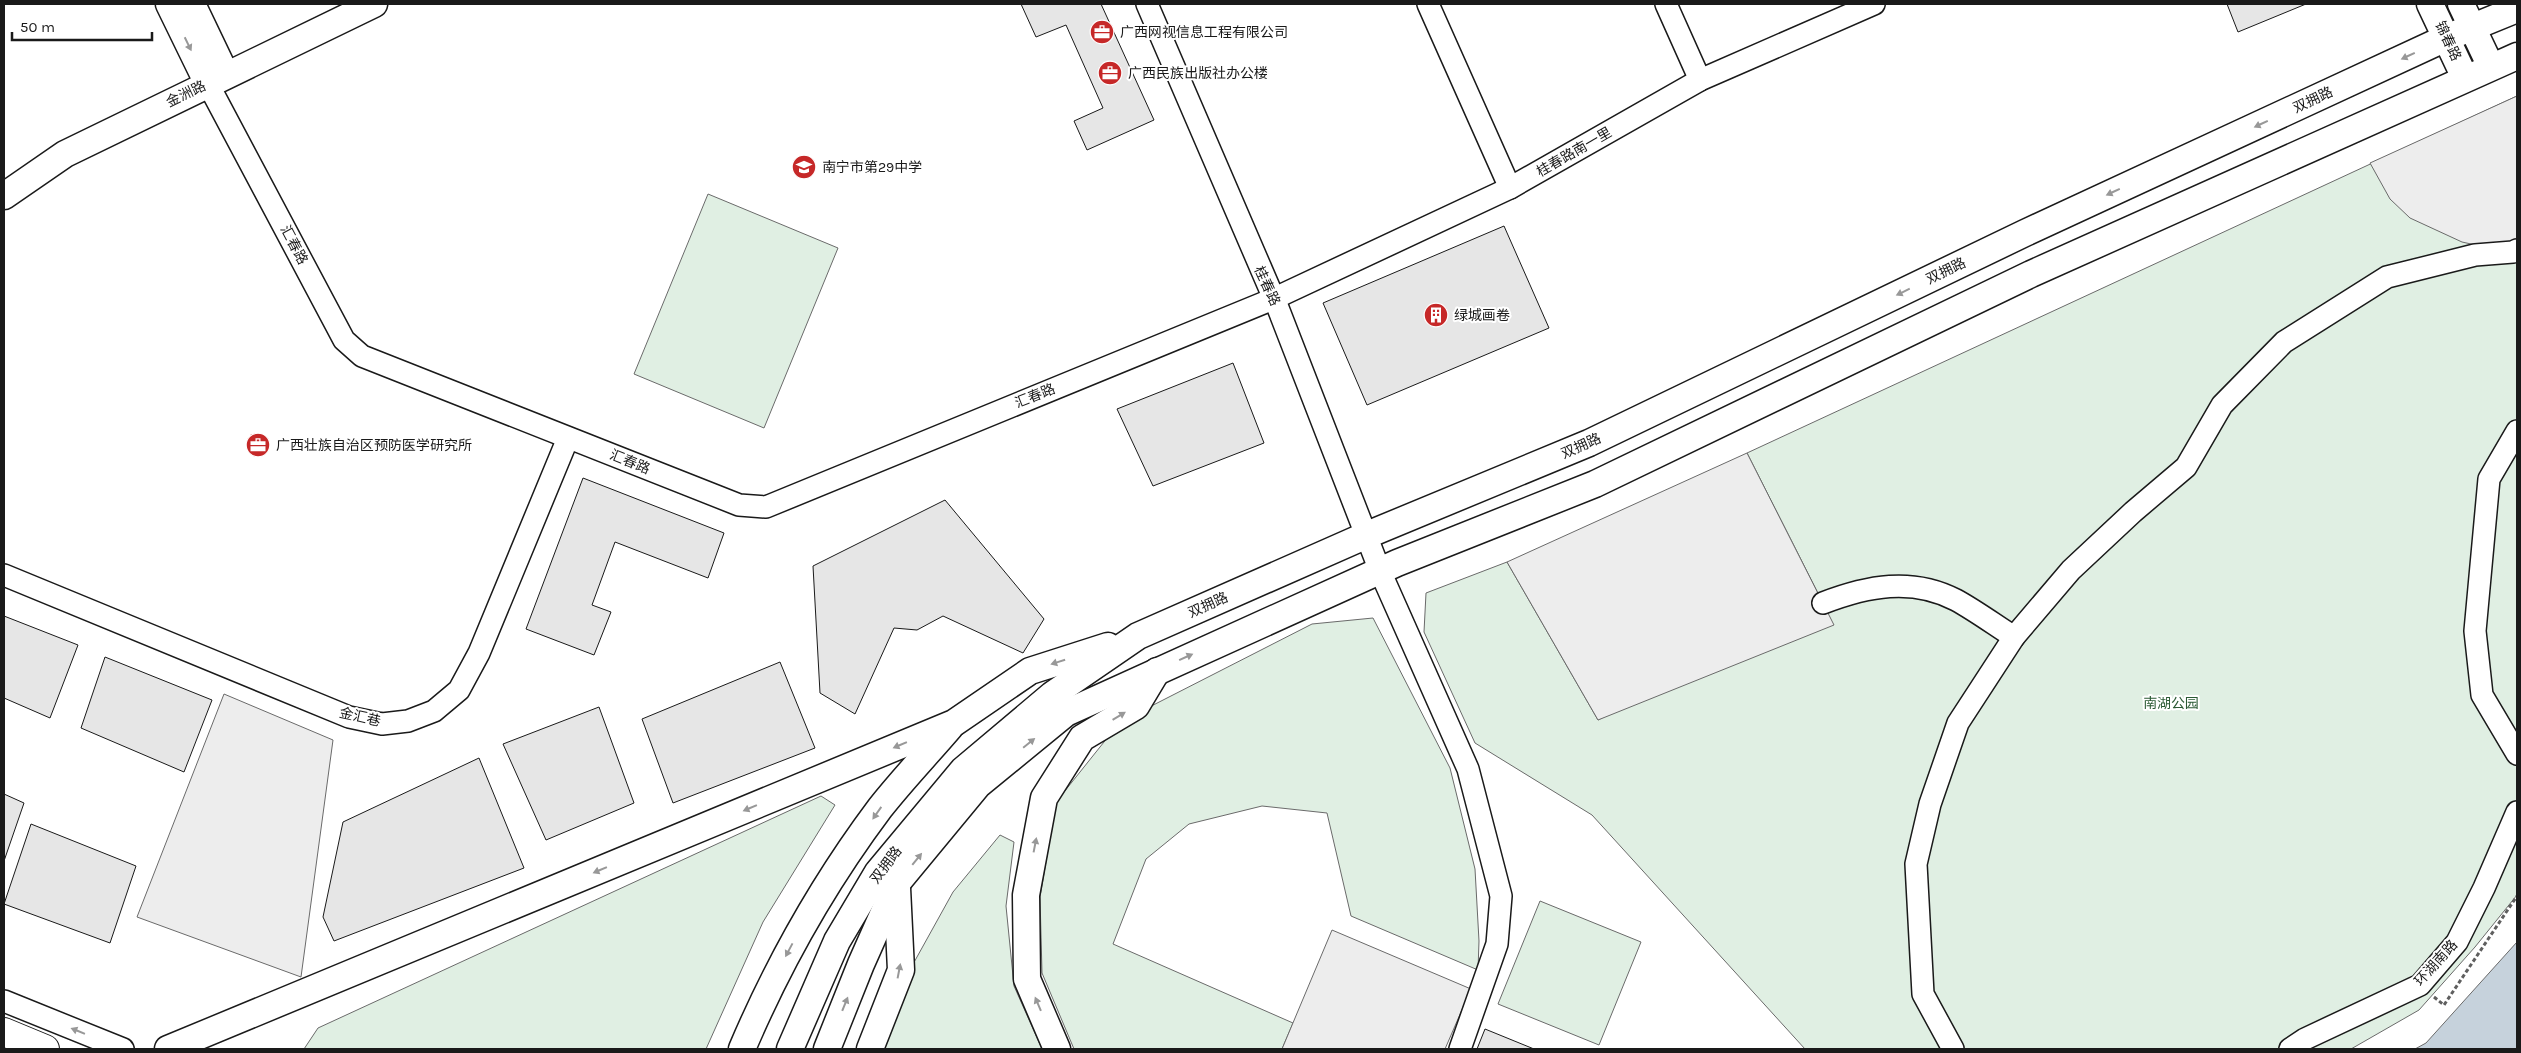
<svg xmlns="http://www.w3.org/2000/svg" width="2521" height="1053" viewBox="0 0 2521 1053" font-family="Karla,'Noto Sans SC',sans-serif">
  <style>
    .green { fill: #e0efe3; stroke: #6a6a6a }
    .parking { fill: #ededed; stroke: #6a6a6a }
    .water { fill: #c6d2dc; stroke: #6a6a6a }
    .building { fill: #e6e6e6; stroke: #1a1a1a }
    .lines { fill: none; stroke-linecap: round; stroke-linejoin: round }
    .minor-casing { stroke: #1a1a1a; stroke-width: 24 }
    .major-casing { stroke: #1a1a1a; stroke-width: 29 }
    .highway-casing { stroke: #1a1a1a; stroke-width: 30 }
    .path { stroke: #5f5f5f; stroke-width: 3; stroke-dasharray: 4 2.5; stroke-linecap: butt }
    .minor { stroke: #fff; stroke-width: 21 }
    .major { stroke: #fff; stroke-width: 26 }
    .highway { stroke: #fff; stroke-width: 28 }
    .oneway { fill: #989898 }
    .labels { text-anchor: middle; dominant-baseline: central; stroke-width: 4; stroke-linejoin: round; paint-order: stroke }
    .poi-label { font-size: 14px; fill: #1a1a1a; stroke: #fff; text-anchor: start }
    .street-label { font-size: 14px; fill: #1a1a1a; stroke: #fff }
    .park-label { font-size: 14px; fill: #2b5a34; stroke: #fff }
  </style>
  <rect width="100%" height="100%" fill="#fff"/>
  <g class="green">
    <path d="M 2517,96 L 2517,895 L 2475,947 L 2419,1010 L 2351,1049 L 1805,1049 L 1592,815 L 1475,743 L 1424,632 L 1426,593 L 1507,562 L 1598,720 L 1823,603 L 1747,453 Z"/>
    <path d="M 708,194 L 838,248 L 764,428 L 634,374 Z"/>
    <path d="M 1373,618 L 1450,768 L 1475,869 L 1479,941 L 1478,970 L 1351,916 L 1327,813 L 1262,806 L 1189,824 L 1146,859 L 1113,944 L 1293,1023 L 1282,1049 L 1074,1049 L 1042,973 L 1040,897 L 1056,802 L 1120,722 L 1312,624 Z"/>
    <path d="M 821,796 L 835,805 L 763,922 L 706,1049 L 304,1049 L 318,1028 Z"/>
    <path d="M 1000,835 L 1014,842 L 1006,906 L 1014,986 L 1042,1049 L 876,1049 L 902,984 L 953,892 Z"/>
    <path d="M 1540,901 L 1641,942 L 1599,1045 L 1498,1004 Z"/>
  </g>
  <g class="parking">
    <path d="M 2517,96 L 2517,240 L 2504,244 L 2480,246 L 2462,242 L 2410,218 L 2390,199 L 2370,163 Z"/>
    <path d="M 1747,453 L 1834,625 L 1598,720 L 1507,562 Z"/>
    <path d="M 224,694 L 333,740 L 301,977 L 137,917 Z"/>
    <path d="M 1332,930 L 1471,989 L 1445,1049 L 1282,1049 Z"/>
  </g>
  <path class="water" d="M 2517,942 L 2517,1049 L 2415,1049 L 2426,1043 Z"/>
  <g class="building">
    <path d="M 1021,4 L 1101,4 L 1154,120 L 1087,150 L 1074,121 L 1103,108 L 1066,25 L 1036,37 Z"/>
    <path d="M 2227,4 L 2306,4 L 2238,32 Z"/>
    <path d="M 1504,226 L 1549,328 L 1367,405 L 1323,303 Z"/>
    <path d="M 1233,363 L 1264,443 L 1153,486 L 1117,409 Z"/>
    <path d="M 583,478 L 724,533 L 708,578 L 615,542 L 592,605 L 611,612 L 594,655 L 526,629 Z"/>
    <path d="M 945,500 L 1044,619 L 1023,653 L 943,616 L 917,630 L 894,628 L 855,714 L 820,693 L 813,566 Z"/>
    <path d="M 4,616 L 78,645 L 50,718 L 4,698 Z"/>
    <path d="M 105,657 L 212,700 L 184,772 L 81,728 Z"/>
    <path d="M 780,662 L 815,748 L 673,803 L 642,719 Z"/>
    <path d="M 599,707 L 634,803 L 546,840 L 503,744 Z"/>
    <path d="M 479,758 L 524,868 L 334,941 L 323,917 L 343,822 Z"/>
    <path d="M 4,794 L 24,803 L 4,861 Z"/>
    <path d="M 31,824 L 136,866 L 110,943 L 4,904 Z"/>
    <path d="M 1485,1029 L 1534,1049 L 1477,1049 Z"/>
  </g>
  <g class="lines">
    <g class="minor-casing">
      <g id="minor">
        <path d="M 1147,4 L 1278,308 L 1380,571 L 1468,769 L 1501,896 L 1497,944 L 1460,1049"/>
        <path d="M 1428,4 L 1510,188"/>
        <path d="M 1666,4 L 1700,80"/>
        <path d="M 208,84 L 344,340 L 362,356 L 739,505 L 766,507 L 1273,299 L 1510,188 L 1700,80 L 1874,4"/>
        <path d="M 2517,431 L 2489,479 L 2475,631 L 2482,695 L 2517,754"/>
        <path d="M 4,575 L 349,717 L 382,724 L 408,721 L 434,711 L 459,690 L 479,653 L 568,438"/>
        <path d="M 1823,603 C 1867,586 1912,577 1956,600 C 1976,611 1995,625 2014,637"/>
        <path d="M 4,1001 L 123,1049"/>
        <path d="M 1953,1049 L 1923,994 L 1916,864 L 1930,804 L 1958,723 L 2014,637 L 2071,570 L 2133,512 L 2186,467 L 2222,405 L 2284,342 L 2387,277 L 2475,255 L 2513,252 L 2517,250"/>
        <path d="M 2290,1049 L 2305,1039 L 2420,985 L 2457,942 L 2484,888 L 2517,812"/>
      </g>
    </g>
    <g class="major-casing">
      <g id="major">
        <path d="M 169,4 L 208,84"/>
        <path d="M 192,4 L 226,75"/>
        <path d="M 2430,4 L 2465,78"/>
        <path d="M 2461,4 L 2491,67"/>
        <path d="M 4,196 L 65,154 L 374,4"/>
        <path d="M 168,1049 L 954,723 L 1030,671 L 1108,646"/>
        <path d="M 742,1049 C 779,962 823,884 880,808 C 902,780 927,754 950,727"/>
        <path d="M 790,1049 L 837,941 L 878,872 L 963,770 L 1052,695 L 1138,636 L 1367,535 L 1589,443 L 2025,233 L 2446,38 L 2517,9"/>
        <path d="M 827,1049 L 861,964 L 897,883 L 978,785 L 1066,713 L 1397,563 L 1595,484 L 2031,274 L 2517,56"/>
        <path d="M 870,1049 L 901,970 L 897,888"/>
        <path d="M 1057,1049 L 1027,979 L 1026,895 L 1044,798 L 1082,738 L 1136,706 L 1157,671"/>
      </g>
    </g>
    <g class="highway-casing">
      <path id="highway" d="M 4,1032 L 45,1049"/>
    </g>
    <path class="path" d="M 2434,997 L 2444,1005 L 2517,896"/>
    <use href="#minor" class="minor"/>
    <use href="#major" class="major"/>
    <use href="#highway" class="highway"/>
  </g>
  <defs><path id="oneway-solid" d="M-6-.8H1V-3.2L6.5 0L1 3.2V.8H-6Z" transform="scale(1.25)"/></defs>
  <g class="oneway">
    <use href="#oneway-solid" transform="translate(188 44) rotate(64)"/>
    <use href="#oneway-solid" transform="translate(2408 56) rotate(155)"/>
    <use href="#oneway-solid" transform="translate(2261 124) rotate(155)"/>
    <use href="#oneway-solid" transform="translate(2113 192) rotate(155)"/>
    <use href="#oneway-solid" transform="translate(1903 292) rotate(154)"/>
    <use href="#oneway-solid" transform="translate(1186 657) rotate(-24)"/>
    <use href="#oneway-solid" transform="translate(1058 662) rotate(162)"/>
    <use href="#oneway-solid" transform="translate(1119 716) rotate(-31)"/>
    <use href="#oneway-solid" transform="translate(1029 743) rotate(-39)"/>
    <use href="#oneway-solid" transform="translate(900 745) rotate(157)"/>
    <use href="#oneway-solid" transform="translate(750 808) rotate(157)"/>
    <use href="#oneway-solid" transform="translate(877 813) rotate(125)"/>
    <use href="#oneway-solid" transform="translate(1035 845) rotate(-79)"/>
    <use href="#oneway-solid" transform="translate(917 859) rotate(-51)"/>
    <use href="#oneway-solid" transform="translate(600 870) rotate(157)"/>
    <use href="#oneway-solid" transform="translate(789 950) rotate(118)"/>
    <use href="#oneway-solid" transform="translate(899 971) rotate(-79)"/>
    <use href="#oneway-solid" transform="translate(845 1004) rotate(-68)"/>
    <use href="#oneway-solid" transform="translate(1038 1004) rotate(-113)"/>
    <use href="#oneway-solid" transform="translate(78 1031) rotate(-158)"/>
  </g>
  <defs>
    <g id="office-disc" transform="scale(1.25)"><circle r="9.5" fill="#c62828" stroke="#fff"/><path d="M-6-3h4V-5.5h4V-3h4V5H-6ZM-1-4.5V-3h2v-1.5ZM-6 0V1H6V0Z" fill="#fff"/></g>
    <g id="school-disc" transform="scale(1.25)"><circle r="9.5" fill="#c62828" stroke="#fff"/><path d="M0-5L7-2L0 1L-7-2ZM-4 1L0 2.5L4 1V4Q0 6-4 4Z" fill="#fff"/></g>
    <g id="building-disc" transform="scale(1.25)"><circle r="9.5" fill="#c62828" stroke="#fff"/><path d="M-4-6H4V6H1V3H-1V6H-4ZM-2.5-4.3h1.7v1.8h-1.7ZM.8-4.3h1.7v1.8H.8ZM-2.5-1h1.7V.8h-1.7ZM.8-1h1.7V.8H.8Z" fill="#fff"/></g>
  </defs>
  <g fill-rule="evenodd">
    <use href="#office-disc" x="1102" y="32"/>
    <use href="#office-disc" x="1110" y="73"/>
    <use href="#school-disc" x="804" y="167"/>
    <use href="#building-disc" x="1436" y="315"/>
    <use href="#office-disc" x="258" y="445"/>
  </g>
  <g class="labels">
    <g class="poi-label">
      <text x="1120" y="32">广西网视信息工程有限公司</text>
      <text x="1128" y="73">广西民族出版社办公楼</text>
      <text x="822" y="167">南宁市第29中学</text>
      <text x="1454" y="315">绿城画卷</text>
      <text x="276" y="445">广西壮族自治区预防医学研究所</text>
    </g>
    <g class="street-label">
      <text transform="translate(2448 41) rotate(65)">锦春路</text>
      <text transform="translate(186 94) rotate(-26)">金洲路</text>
      <text transform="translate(2313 100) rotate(-25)">双拥路</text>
      <text transform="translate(1574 152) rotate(-30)">桂春路南一里</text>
      <text transform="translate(294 245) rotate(62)">汇春路</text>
      <text transform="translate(1946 271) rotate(-26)">双拥路</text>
      <text transform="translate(1267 286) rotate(65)">桂春路</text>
      <text transform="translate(1035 396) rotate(-22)">汇春路</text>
      <text transform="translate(1581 446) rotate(-24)">双拥路</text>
      <text transform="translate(630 462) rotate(22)">汇春路</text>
      <text transform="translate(1208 605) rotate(-24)">双拥路</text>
      <text transform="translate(360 717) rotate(13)">金汇巷</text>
      <text transform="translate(886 865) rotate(-53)">双拥路</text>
      <text transform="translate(2436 963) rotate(-48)">环湖南路</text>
    </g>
    <g class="park-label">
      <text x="2171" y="703">南湖公园</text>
    </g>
  </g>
  <rect width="2521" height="1053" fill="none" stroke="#1a1a1a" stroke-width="10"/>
  <path d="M12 32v8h140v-8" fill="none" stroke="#1a1a1a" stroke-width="2.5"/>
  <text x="20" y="32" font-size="15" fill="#1a1a1a" stroke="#ffffff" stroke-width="4" paint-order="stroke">50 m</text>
</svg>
